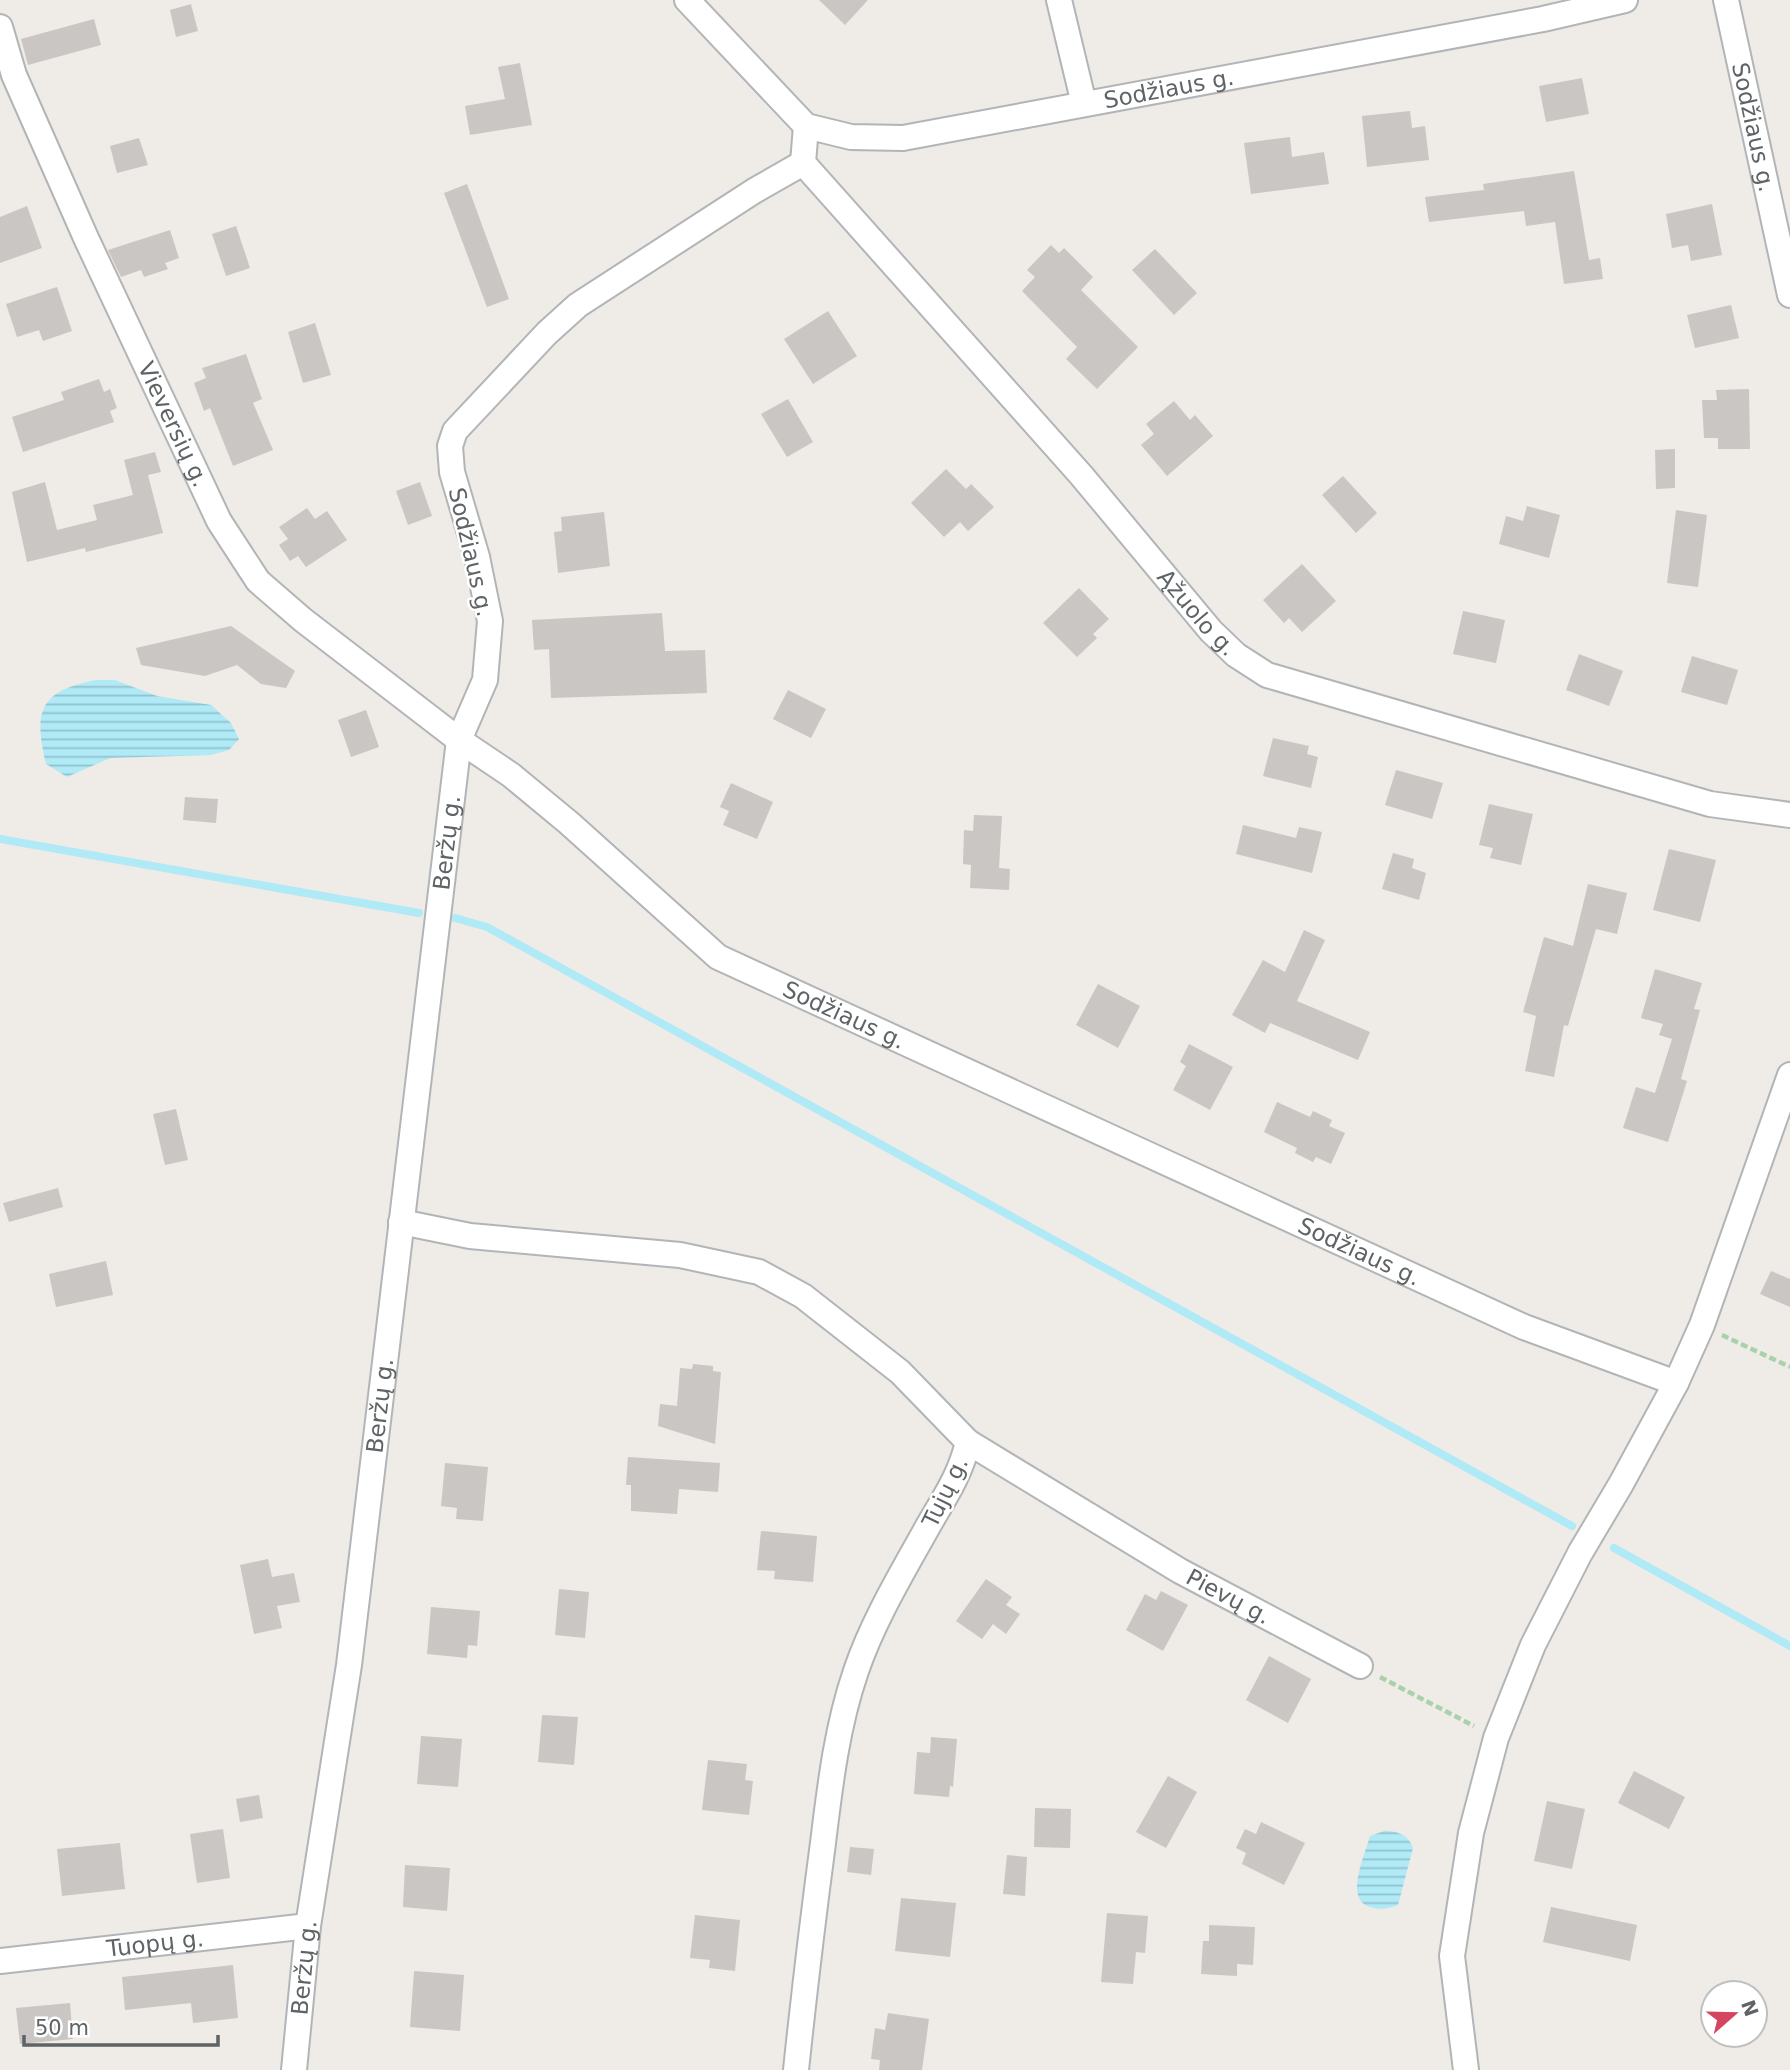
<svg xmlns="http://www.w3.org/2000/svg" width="1790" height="2070" viewBox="0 0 1790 2070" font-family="'DejaVu Sans',sans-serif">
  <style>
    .water { fill: url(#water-rules) }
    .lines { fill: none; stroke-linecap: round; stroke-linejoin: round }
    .stream { stroke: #afeaf6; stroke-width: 8 }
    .building { fill: #cac6c3 }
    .minor-casing { stroke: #b2b5b7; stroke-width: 28 }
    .path { stroke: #a9d1aa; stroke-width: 4.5; stroke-dasharray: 7 3.5; stroke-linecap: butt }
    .minor { stroke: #fff; stroke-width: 24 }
    .labels { text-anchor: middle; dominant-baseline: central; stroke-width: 5; stroke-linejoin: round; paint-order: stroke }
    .street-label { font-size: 23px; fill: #5e6365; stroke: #fff }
  </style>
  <defs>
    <pattern id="water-rules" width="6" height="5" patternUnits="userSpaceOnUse" patternTransform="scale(1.75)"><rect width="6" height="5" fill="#afeaf6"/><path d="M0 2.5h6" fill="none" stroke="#92c1cb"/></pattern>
  </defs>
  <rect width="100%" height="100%" fill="#efebe7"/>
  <g class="water">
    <path d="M 96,680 L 115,680 L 157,696 L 211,705 L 231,723 L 239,739 L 229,750 L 211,755 L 110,758 L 67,777 L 46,764 C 33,710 40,691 96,680 Z"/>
    <path d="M 1384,1831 C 1397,1831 1408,1834 1413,1848 L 1398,1905 C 1389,1909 1380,1910 1370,1907 C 1344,1899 1365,1855 1370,1836 Z"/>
  </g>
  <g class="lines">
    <g class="stream">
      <path d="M 0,839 L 419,913"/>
      <path d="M 455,918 L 487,927 L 1572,1526"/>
      <path d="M 1614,1548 L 1790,1646"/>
    </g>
  </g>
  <g class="building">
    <path d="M 819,0 L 868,0 L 845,25 Z"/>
    <path d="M 191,4 L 198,31 L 176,37 L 170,10 Z"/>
    <path d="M 94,19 L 101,45 L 28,65 L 21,39 Z"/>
    <path d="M 520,63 L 532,125 L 470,135 L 465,106 L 505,99 L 498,67 Z"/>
    <path d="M 1582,78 L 1589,114 L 1546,122 L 1539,86 Z"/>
    <path d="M 1410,111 L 1412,128 L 1425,126 L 1429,160 L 1367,167 L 1362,116 Z"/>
    <path d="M 1290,137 L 1292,157 L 1324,152 L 1329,184 L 1251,194 L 1244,143 Z"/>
    <path d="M 139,138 L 148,165 L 117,173 L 110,146 Z"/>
    <path d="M 1574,171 L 1589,260 L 1600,258 L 1603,279 L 1564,284 L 1555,222 L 1526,226 L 1524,211 L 1429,222 L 1425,197 L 1484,190 L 1483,184 Z"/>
    <path d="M 467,184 L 509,299 L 487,307 L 444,193 Z"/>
    <path d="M 1712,204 L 1722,255 L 1691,261 L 1688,245 L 1672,248 L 1666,214 Z"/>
    <path d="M 27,206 L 42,248 L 0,263 L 0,217 Z"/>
    <path d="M 236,226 L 250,268 L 226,276 L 212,234 Z"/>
    <path d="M 170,230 L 179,258 L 165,263 L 168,269 L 144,277 L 141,270 L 121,277 L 108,250 Z"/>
    <path d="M 1051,245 L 1059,253 L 1064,248 L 1093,277 L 1081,290 L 1138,347 L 1097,389 L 1066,359 L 1077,347 L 1022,291 L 1035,277 L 1027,270 Z"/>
    <path d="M 1155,249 L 1197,293 L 1174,315 L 1132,270 Z"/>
    <path d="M 57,287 L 72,331 L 43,341 L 39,330 L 17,337 L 6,304 Z"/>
    <path d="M 1731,305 L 1739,338 L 1695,348 L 1687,315 Z"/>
    <path d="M 828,311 L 857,356 L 813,384 L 784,339 Z"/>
    <path d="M 315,323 L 331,375 L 303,383 L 288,332 Z"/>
    <path d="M 246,354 L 262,399 L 253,403 L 273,450 L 233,466 L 210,408 L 204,411 L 194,383 L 206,378 L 202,368 Z"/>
    <path d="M 99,379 L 104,392 L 110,389 L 117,408 L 110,411 L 114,422 L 23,452 L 12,417 L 64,400 L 61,392 Z"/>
    <path d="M 1749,389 L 1750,449 L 1718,449 L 1718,438 L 1704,438 L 1702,400 L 1717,400 L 1716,390 Z"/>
    <path d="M 788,399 L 813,442 L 787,457 L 761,414 Z"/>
    <path d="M 1174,401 L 1190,420 L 1195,415 L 1213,436 L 1167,476 L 1141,445 L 1154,434 L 1146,424 Z"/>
    <path d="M 1675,449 L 1675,488 L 1656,489 L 1655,450 Z"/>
    <path d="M 155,452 L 161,472 L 148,475 L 163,533 L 86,552 L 85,548 L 27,562 L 12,492 L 45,482 L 57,530 L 97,520 L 93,505 L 133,495 L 124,460 Z"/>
    <path d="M 946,469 L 966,489 L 971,484 L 994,507 L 968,531 L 960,522 L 944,537 L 911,503 Z"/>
    <path d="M 1343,476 L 1377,513 L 1356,533 L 1322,495 Z"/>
    <path d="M 420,482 L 432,516 L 408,525 L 396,491 Z"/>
    <path d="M 1527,506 L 1560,515 L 1549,558 L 1499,544 L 1506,516 L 1523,521 Z"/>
    <path d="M 307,508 L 315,519 L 327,511 L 347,540 L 306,567 L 298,556 L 290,561 L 279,545 L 288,539 L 279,527 Z"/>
    <path d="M 1676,510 L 1707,515 L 1698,587 L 1667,583 Z"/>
    <path d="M 604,512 L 610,566 L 558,573 L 554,532 L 562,531 L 561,517 Z"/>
    <path d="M 1302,564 L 1336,601 L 1302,632 L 1289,618 L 1284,623 L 1263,600 Z"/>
    <path d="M 1079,588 L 1109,619 L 1093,634 L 1097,638 L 1077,657 L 1043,623 Z"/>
    <path d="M 1463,611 L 1505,620 L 1496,663 L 1453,654 Z"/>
    <path d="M 662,613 L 665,651 L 705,650 L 707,693 L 551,698 L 549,649 L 534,650 L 532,620 Z"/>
    <path d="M 231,626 L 295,671 L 286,688 L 261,684 L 237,665 L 205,676 L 141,665 L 136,648 Z"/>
    <path d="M 1579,654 L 1623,671 L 1609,706 L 1566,690 Z"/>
    <path d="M 1692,656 L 1738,670 L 1727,705 L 1681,692 Z"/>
    <path d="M 788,690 L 826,709 L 811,738 L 773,719 Z"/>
    <path d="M 366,710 L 379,747 L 351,757 L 338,720 Z"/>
    <path d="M 1273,738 L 1309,746 L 1307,754 L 1318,757 L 1311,788 L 1263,776 Z"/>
    <path d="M 1396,770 L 1443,783 L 1432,819 L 1385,805 Z"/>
    <path d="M 731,783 L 773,802 L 757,839 L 723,825 L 729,811 L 720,807 Z"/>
    <path d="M 185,797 L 218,799 L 216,823 L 183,820 Z"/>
    <path d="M 1489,804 L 1533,814 L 1521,865 L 1490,858 L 1493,848 L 1479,845 Z"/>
    <path d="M 974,815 L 1002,816 L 999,868 L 1010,869 L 1009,890 L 970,888 L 971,865 L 963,864 L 964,830 L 973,831 Z"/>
    <path d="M 1243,825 L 1296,838 L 1299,827 L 1322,832 L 1312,873 L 1236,854 Z"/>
    <path d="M 1669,849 L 1716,860 L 1700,922 L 1653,910 Z"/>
    <path d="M 1393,853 L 1414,859 L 1412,868 L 1426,873 L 1419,900 L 1382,889 Z"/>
    <path d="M 1588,884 L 1627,893 L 1617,934 L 1596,929 L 1568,1026 L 1564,1025 L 1554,1077 L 1525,1071 L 1536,1016 L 1523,1012 L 1544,937 L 1573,946 Z"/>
    <path d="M 1304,930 L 1325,940 L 1297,1001 L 1370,1032 L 1358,1060 L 1270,1023 L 1265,1033 L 1232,1015 L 1263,960 L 1285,972 Z"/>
    <path d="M 1655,969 L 1702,983 L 1694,1009 L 1700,1010 L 1681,1079 L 1687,1081 L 1668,1142 L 1623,1128 L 1636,1087 L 1655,1093 L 1672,1039 L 1659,1035 L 1663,1024 L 1641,1018 Z"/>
    <path d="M 1098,984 L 1140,1006 L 1118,1048 L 1076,1025 Z"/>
    <path d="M 1189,1044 L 1233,1067 L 1210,1110 L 1173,1090 L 1186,1066 L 1180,1062 Z"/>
    <path d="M 1277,1102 L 1310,1117 L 1313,1111 L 1332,1120 L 1329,1126 L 1345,1133 L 1331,1164 L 1316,1157 L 1313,1162 L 1295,1153 L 1297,1148 L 1264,1132 Z"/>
    <path d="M 176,1109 L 188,1160 L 165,1165 L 153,1114 Z"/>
    <path d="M 58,1188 L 63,1207 L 9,1222 L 3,1203 Z"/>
    <path d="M 106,1261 L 113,1295 L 56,1307 L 49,1274 Z"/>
    <path d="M 1771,1271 L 1790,1279 L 1790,1307 L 1760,1294 Z"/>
    <path d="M 693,1364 L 713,1366 L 713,1371 L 721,1372 L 715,1444 L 658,1426 L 660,1404 L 677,1406 L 680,1368 L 692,1369 Z"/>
    <path d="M 628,1457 L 720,1463 L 718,1492 L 679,1489 L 677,1514 L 631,1511 L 631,1485 L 626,1485 Z"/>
    <path d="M 445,1463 L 488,1467 L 483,1521 L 456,1519 L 457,1508 L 441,1506 Z"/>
    <path d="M 761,1531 L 817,1536 L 813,1582 L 774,1579 L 775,1571 L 757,1570 Z"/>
    <path d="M 268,1559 L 272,1577 L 294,1573 L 300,1602 L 277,1606 L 282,1628 L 254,1634 L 240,1565 Z"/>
    <path d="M 986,1579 L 1012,1597 L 1006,1605 L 1020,1614 L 1006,1634 L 993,1624 L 982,1639 L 956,1621 Z"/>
    <path d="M 559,1589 L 589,1592 L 585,1638 L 555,1635 Z"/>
    <path d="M 1161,1591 L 1188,1605 L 1163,1651 L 1126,1630 L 1145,1594 L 1156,1600 Z"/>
    <path d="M 431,1607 L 480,1611 L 477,1646 L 468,1645 L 467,1658 L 427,1654 Z"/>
    <path d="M 1269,1656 L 1311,1679 L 1288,1723 L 1246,1700 Z"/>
    <path d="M 542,1715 L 578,1717 L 574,1765 L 538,1762 Z"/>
    <path d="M 421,1736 L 462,1739 L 458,1787 L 417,1784 Z"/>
    <path d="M 931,1737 L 957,1739 L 953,1787 L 950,1786 L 949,1797 L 914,1794 L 917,1752 L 930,1753 Z"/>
    <path d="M 708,1760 L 747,1764 L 745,1780 L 753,1781 L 749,1815 L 702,1810 Z"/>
    <path d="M 1634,1771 L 1685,1797 L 1669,1829 L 1618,1803 Z"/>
    <path d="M 1168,1776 L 1197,1792 L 1166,1848 L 1136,1832 Z"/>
    <path d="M 259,1795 L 263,1818 L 240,1822 L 236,1799 Z"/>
    <path d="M 1547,1801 L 1585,1809 L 1572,1869 L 1534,1861 Z"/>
    <path d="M 1035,1808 L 1071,1809 L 1070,1848 L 1034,1847 Z"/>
    <path d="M 1261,1822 L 1305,1843 L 1284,1885 L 1242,1864 L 1246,1853 L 1236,1848 L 1245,1829 L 1256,1834 Z"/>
    <path d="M 223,1829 L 230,1878 L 197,1883 L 190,1834 Z"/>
    <path d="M 120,1843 L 125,1889 L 62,1896 L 57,1849 Z"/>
    <path d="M 850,1847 L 874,1849 L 871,1875 L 847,1872 Z"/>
    <path d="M 1007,1855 L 1027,1857 L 1025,1896 L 1003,1894 Z"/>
    <path d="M 405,1865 L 450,1868 L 447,1911 L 403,1907 Z"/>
    <path d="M 901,1898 L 956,1903 L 950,1957 L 895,1951 Z"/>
    <path d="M 1551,1907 L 1637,1925 L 1630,1961 L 1543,1942 Z"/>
    <path d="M 1107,1913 L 1148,1916 L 1145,1953 L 1136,1952 L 1133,1984 L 1101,1982 Z"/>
    <path d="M 695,1915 L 740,1920 L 735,1971 L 709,1968 L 710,1960 L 690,1958 Z"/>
    <path d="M 1209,1925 L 1255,1927 L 1253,1965 L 1237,1964 L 1237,1976 L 1201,1974 L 1203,1941 L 1209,1941 Z"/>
    <path d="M 233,1965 L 238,2018 L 193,2023 L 191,2003 L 125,2010 L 122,1977 Z"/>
    <path d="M 414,1971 L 464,1975 L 460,2031 L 410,2027 Z"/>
    <path d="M 70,2003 L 73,2039 L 20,2044 L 16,2008 Z"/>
    <path d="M 888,2013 L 929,2019 L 922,2070 L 879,2070 L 880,2060 L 871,2059 L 875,2028 L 885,2030 Z"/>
  </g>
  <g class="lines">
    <g class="minor-casing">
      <g id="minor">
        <path id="s1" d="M 687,0 L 806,126 L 851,137 L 903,138 L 1543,19 L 1625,0"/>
        <path d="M 1059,0 L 1084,104"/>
        <path id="s2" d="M 1726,0 L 1790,295"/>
        <path id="s3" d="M 0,27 L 14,75 L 86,238 L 219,521 L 258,581 L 303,620 L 459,740 L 511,775 L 569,823 L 718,957 L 1524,1327 L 1676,1383"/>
        <path id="s4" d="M 806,126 L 803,163 L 1081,475 L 1211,631 L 1236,655 L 1267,675 L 1710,804 L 1790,815"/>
        <path d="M 401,1222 L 470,1236 L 680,1255 L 759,1272 L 803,1296 L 900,1372 L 968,1442 C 960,1476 944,1498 927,1528 C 902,1573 873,1621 856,1671 C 837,1726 830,1785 823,1843 C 813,1918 804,1994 796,2070"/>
        <path id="s5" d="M 968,1442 L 1180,1571 L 1360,1666"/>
        <path id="s6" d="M 0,1961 L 308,1926"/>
        <path id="s7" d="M 294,2070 L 308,1926 L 349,1665 L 459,740 L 485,680 L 490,621 L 477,557 L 452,472 L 450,446 L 455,431 L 547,333 L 578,305 L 754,191 L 803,163"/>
        <path d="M 1466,2070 L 1452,1956 L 1471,1833 L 1496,1738 L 1533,1645 L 1580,1553 L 1621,1484 L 1676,1383 L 1702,1325 L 1790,1075"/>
      </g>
    </g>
    <g class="path">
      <path d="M 1722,1335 L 1790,1367"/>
      <path d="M 1380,1677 L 1474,1726"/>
    </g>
    <use href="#minor" class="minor"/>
  </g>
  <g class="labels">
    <g class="street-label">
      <text stroke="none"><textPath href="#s1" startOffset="542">Sodžiaus g.</textPath></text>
      <text stroke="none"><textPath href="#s2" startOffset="130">Sodžiaus g.</textPath></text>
      <text stroke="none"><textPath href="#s3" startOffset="434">Vieversių g.</textPath></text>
      <text transform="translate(471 552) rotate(77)">Sodžiaus g.</text>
      <text stroke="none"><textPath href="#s4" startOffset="635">Ąžuolo g.</textPath></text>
      <text stroke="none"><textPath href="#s7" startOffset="1237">Beržų g.</textPath></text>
      <text stroke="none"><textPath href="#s3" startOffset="1346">Sodžiaus g.</textPath></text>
      <text stroke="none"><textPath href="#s3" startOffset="1913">Sodžiaus g.</textPath></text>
      <text stroke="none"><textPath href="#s7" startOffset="670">Beržų g.</textPath></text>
      <text transform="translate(945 1492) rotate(-64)">Tujų g.</text>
      <text stroke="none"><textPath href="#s5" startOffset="303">Pievų g.</textPath></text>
      <text stroke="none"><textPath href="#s6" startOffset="156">Tuopų g.</textPath></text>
      <text stroke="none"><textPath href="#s7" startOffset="103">Beržų g.</textPath></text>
    </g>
  </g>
  <g transform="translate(1734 2014) rotate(70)"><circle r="33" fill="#ffffff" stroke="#bfc1c1" stroke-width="2"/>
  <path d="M0-5L12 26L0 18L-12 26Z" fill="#d64560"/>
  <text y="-10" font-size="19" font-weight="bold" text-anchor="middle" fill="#5e6365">N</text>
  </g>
  <path d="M24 2035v10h194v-10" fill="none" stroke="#5e6365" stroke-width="3.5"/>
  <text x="35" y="2035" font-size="21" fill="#5e6365" stroke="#ffffff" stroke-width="5" paint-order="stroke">50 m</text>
</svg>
